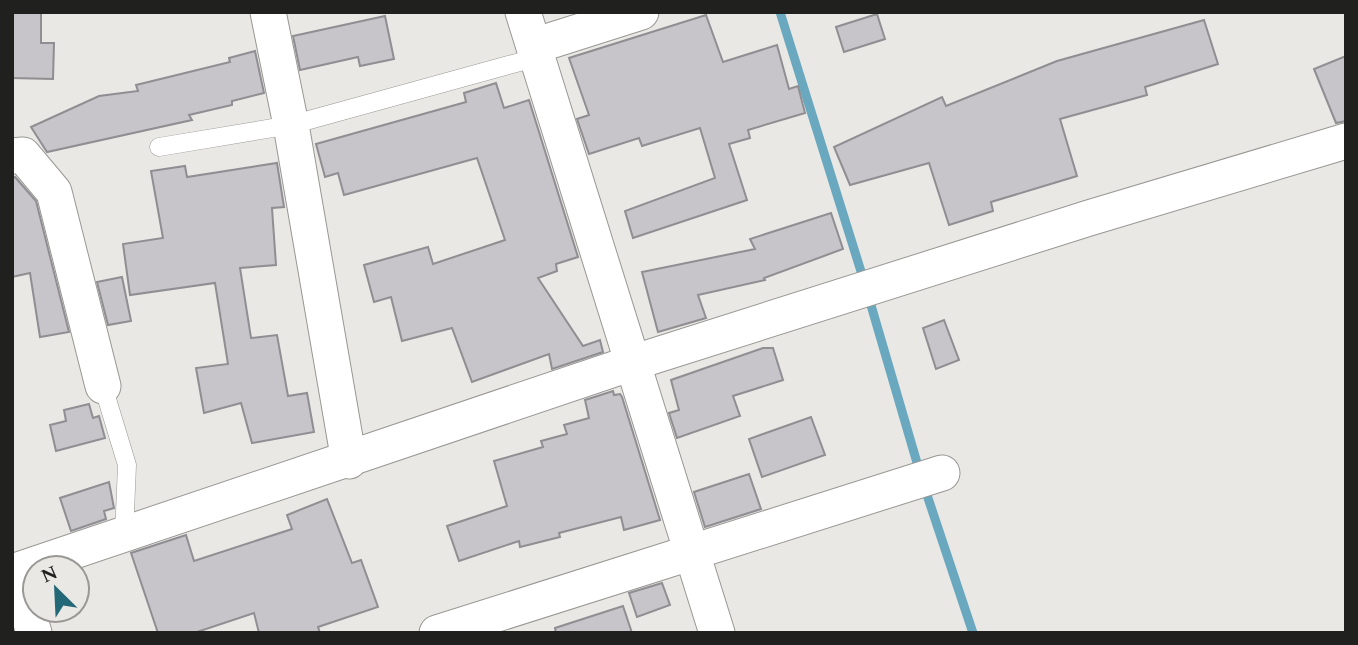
<svg xmlns="http://www.w3.org/2000/svg" width="1358" height="645" viewBox="0 0 1358 645" font-family="Spectral,serif">
  <style>
    .lines { fill: none; stroke-linecap: round; stroke-linejoin: round }
    .stream { stroke: #69a8be; stroke-width: 9 }
    .building { fill: #c7c5c9; stroke: #8f8e92; stroke-width: 2 }
    .lane-casing { stroke: #989793; stroke-width: 19 }
    .street-casing { stroke: #989793; stroke-width: 37 }
    .lane { stroke: #fff; stroke-width: 18 }
    .street { stroke: #fff; stroke-width: 35 }
  </style>
  <rect width="100%" height="100%" fill="#e9e8e4"/>
  <g class="lines">
    <g class="stream">
      <path d="M 780,12 L 864,281"/>
      <path d="M 868,295 L 920,473"/>
      <path d="M 924,486 L 973,633"/>
    </g>
  </g>
  <g class="building">
    <path d="M 12,12 L 41,12 L 41,43 L 54,43 L 53,79 L 12,78 Z"/>
    <path d="M 877,14 L 885,39 L 844,52 L 836,27 Z"/>
    <path d="M 706,15 L 723,62 L 777,45 L 789,89 L 798,86 L 805,113 L 748,130 L 750,138 L 729,144 L 747,200 L 633,238 L 625,211 L 715,178 L 700,128 L 642,146 L 639,138 L 589,154 L 577,119 L 589,115 L 569,58 Z"/>
    <path d="M 385,16 L 394,59 L 360,66 L 358,57 L 300,70 L 293,36 Z"/>
    <path d="M 1204,20 L 1218,64 L 1145,87 L 1147,95 L 1060,119 L 1077,176 L 991,202 L 993,211 L 949,225 L 929,163 L 850,185 L 834,147 L 942,97 L 946,106 L 1057,61 Z"/>
    <path d="M 255,51 L 264,93 L 232,101 L 232,105 L 189,115 L 192,120 L 47,152 L 31,127 L 99,96 L 138,91 L 136,85 L 230,62 L 229,58 Z"/>
    <path d="M 1346,56 L 1346,121 L 1336,123 L 1314,69 Z"/>
    <path d="M 496,83 L 504,108 L 529,100 L 578,257 L 556,264 L 557,271 L 538,278 L 583,346 L 600,340 L 603,352 L 552,369 L 549,354 L 472,382 L 452,328 L 402,341 L 391,297 L 374,302 L 364,265 L 428,247 L 433,264 L 505,240 L 477,158 L 344,195 L 338,173 L 325,177 L 316,144 L 466,102 L 464,93 Z"/>
    <path d="M 277,163 L 284,207 L 272,208 L 276,265 L 240,268 L 251,338 L 277,335 L 288,396 L 307,393 L 314,432 L 252,443 L 241,403 L 204,413 L 196,368 L 228,364 L 215,283 L 130,295 L 123,244 L 163,238 L 151,171 L 185,166 L 187,177 Z"/>
    <path d="M 15,177 L 36,201 L 69,332 L 40,337 L 30,273 L 12,277 L 12,178 Z"/>
    <path d="M 831,213 L 843,249 L 764,278 L 765,280 L 698,295 L 706,318 L 658,332 L 642,272 L 755,249 L 750,239 Z"/>
    <path d="M 122,277 L 131,321 L 108,325 L 97,282 Z"/>
    <path d="M 944,320 L 959,360 L 936,369 L 923,328 Z"/>
    <path d="M 763,348 L 773,348 L 783,380 L 733,396 L 740,416 L 677,438 L 669,413 L 679,410 L 671,380 Z"/>
    <path d="M 613,391 L 614,395 L 620,394 L 622,397 L 660,520 L 624,530 L 621,517 L 559,533 L 560,537 L 520,547 L 519,541 L 459,561 L 447,526 L 507,506 L 494,461 L 543,447 L 541,441 L 567,434 L 564,425 L 589,418 L 585,400 Z"/>
    <path d="M 89,404 L 93,418 L 99,416 L 105,438 L 56,451 L 50,425 L 66,421 L 64,410 Z"/>
    <path d="M 811,417 L 825,455 L 762,477 L 749,439 Z"/>
    <path d="M 749,474 L 761,509 L 705,527 L 694,492 Z"/>
    <path d="M 109,482 L 114,508 L 104,511 L 106,519 L 71,531 L 60,498 Z"/>
    <path d="M 327,499 L 352,563 L 361,560 L 378,607 L 318,627 L 320,633 L 259,633 L 254,613 L 194,633 L 158,633 L 131,553 L 186,535 L 194,561 L 292,529 L 287,515 Z"/>
    <path d="M 662,583 L 670,605 L 637,617 L 629,593 Z"/>
    <path d="M 623,606 L 632,633 L 556,633 L 555,628 Z"/>
  </g>
  <g class="lines">
    <g class="lane-casing">
      <g id="lane">
        <path d="M 159,147 L 291,125 L 538,57"/>
        <path d="M 103,386 L 127,465 L 124,536"/>
      </g>
    </g>
    <g class="street-casing">
      <g id="street">
        <path d="M 268,12 L 291,125 L 349,461"/>
        <path d="M 523,12 L 717,633"/>
        <path d="M 534,46 L 641,12"/>
        <path d="M 12,156 L 23,155 L 54,192 L 103,386"/>
        <path d="M 12,572 L 635,362 L 1089,218 L 1346,141"/>
        <path d="M 16,572 L 34,633"/>
        <path d="M 437,633 L 942,473"/>
      </g>
    </g>
    <use href="#lane" class="lane"/>
    <use href="#street" class="street"/>
  </g>
  <rect width="1358" height="645" fill="none" stroke="#20201e" stroke-width="28"/>
  <g transform="translate(56 589) rotate(336)"><circle r="33" fill="#e9e8e4" stroke="#999895" stroke-width="2"/>
  <path d="M0-5L12 26L0 18L-12 26Z" fill="#226877"/>
  <text y="-10" font-size="19" font-weight="bold" text-anchor="middle" fill="#20201e">N</text>
  </g>
</svg>
